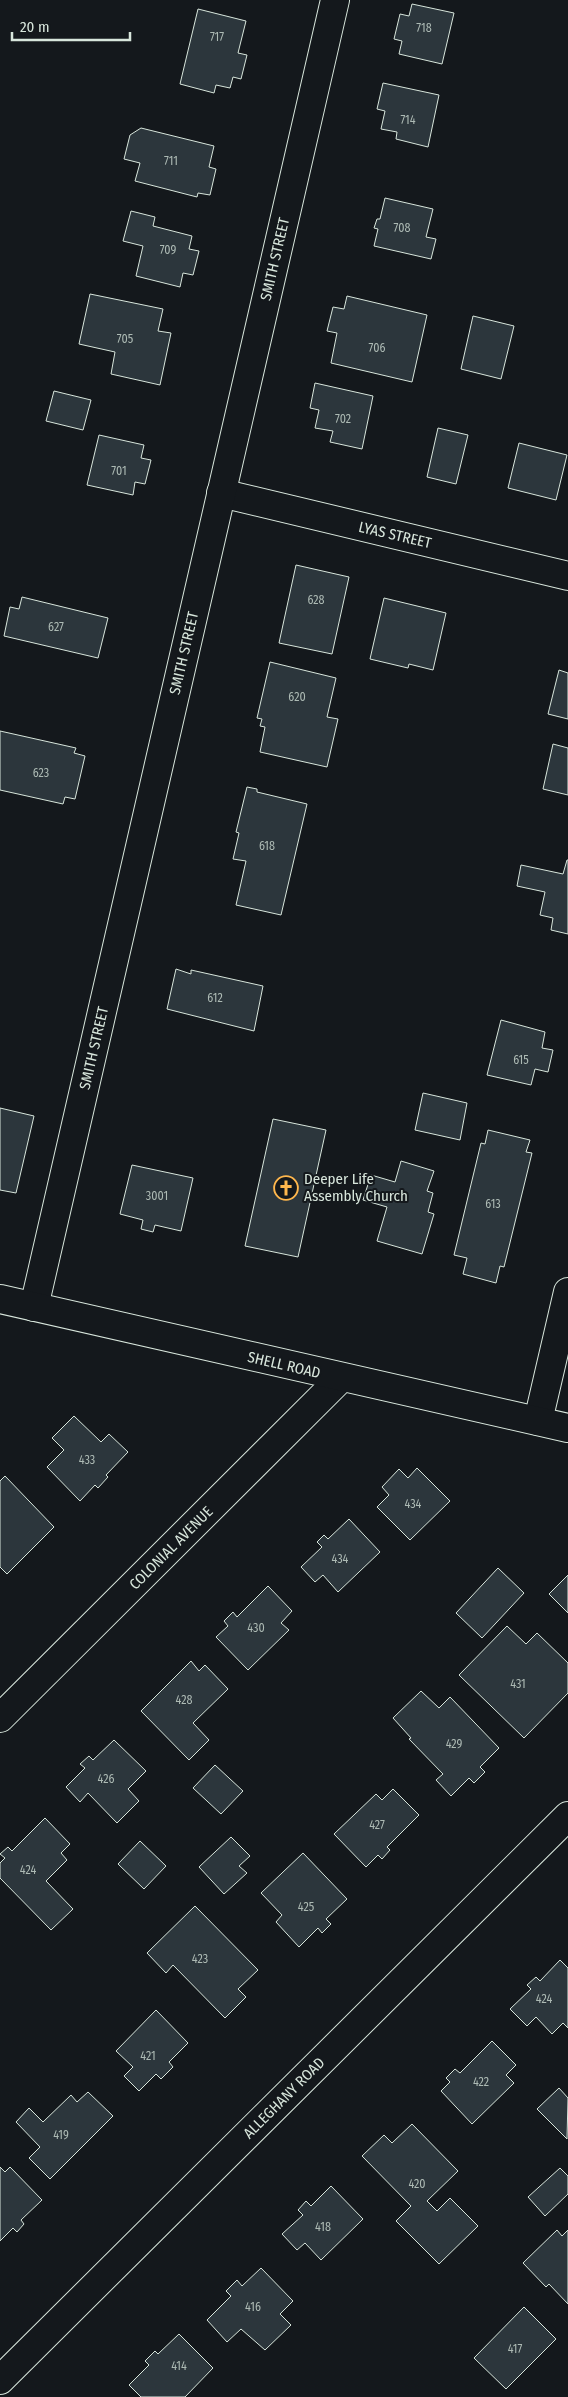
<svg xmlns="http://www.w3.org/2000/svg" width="568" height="2397" viewBox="0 0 568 2397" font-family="'Fira Sans Condensed',sans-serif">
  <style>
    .building { fill: #2c363c; stroke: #d8e6dc }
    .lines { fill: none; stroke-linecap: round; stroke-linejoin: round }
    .minor-casing { stroke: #d8e6dc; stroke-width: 30 }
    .tertiary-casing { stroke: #d8e6dc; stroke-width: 30 }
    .minor { stroke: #14181c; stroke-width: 28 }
    .tertiary { stroke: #14181c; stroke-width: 28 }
    .labels { text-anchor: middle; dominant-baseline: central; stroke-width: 4; stroke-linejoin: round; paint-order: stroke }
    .number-label { font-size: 12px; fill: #adbab4 }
    .street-label { font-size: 15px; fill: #d8e6dc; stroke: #14181c }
    .poi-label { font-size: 15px; fill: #d8e6dc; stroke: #14181c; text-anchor: start }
  </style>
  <rect width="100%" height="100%" fill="#14181c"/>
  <g class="building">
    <path d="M 412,4 L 454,13 L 442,64 L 399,54 L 402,41 L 394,39 L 400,14 L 409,16 Z"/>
    <path d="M 198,9 L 246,21 L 238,53 L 247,55 L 241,79 L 233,77 L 230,88 L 216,85 L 214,93 L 180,84 Z"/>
    <path d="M 383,83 L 439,95 L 428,147 L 396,139 L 397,132 L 381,129 L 385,111 L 377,109 Z"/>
    <path d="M 141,128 L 214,146 L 209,167 L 216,169 L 210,195 L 198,193 L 197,197 L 135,181 L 140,163 L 124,159 L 130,135 Z"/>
    <path d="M 385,198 L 433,209 L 426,237 L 436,239 L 431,259 L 374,246 L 378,229 L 374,228 L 377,219 L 380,219 Z"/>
    <path d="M 131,211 L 155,217 L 153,226 L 192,236 L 189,249 L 199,251 L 193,275 L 183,273 L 180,287 L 136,276 L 143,246 L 123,241 Z"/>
    <path d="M 90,294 L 163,309 L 158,331 L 171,333 L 160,385 L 111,374 L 115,352 L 79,344 Z"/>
    <path d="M 347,296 L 427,315 L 412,382 L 331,363 L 337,333 L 327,331 L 333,307 L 344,309 Z"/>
    <path d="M 473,316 L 514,326 L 501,379 L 461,369 Z"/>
    <path d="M 315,383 L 373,396 L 362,449 L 330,442 L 333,431 L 315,428 L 319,410 L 310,408 Z"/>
    <path d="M 54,391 L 91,400 L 83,430 L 46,421 Z"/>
    <path d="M 438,428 L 468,435 L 456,484 L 427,477 Z"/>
    <path d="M 99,435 L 144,445 L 141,458 L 151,460 L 145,484 L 135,482 L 133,495 L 87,485 Z"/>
    <path d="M 519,443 L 567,455 L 556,500 L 508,488 Z"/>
    <path d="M 296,565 L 349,577 L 332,654 L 279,643 Z"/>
    <path d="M 22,597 L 108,618 L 98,658 L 4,636 L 10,607 L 19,609 Z"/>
    <path d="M 384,598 L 446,613 L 433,670 L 409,664 L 408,668 L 370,659 Z"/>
    <path d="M 270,662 L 336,678 L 327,717 L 338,719 L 327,767 L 260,752 L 265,727 L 260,726 L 262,719 L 257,718 Z"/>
    <path d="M 559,670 L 568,673 L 568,719 L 548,714 Z"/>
    <path d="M 0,731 L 76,748 L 74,753 L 85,756 L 75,799 L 65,797 L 63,804 L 0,790 Z"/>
    <path d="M 553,744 L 568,748 L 568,795 L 543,789 Z"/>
    <path d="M 247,787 L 257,789 L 257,792 L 307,804 L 281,915 L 236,905 L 246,861 L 233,859 L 239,833 L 236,832 Z"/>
    <path d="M 567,860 L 568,860 L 568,934 L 551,930 L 553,918 L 540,915 L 545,892 L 517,886 L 521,865 L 563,874 Z"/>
    <path d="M 176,969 L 191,974 L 191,970 L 263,986 L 254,1031 L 167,1009 Z"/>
    <path d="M 501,1020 L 545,1032 L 542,1048 L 553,1050 L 548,1072 L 535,1069 L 531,1085 L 487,1075 Z"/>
    <path d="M 423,1093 L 467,1103 L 460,1140 L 415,1130 Z"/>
    <path d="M 0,1108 L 34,1116 L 16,1193 L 0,1190 Z"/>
    <path d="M 273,1119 L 326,1130 L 298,1257 L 245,1246 Z"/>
    <path d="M 488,1130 L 530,1140 L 526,1152 L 532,1153 L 504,1267 L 500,1266 L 496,1283 L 463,1274 L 467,1258 L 454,1255 L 481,1143 L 485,1144 Z"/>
    <path d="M 401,1161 L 434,1171 L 427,1191 L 433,1193 L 428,1212 L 434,1214 L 422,1254 L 377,1241 L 387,1207 L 363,1200 L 371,1175 L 395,1182 Z"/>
    <path d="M 132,1165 L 193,1178 L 181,1231 L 155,1225 L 153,1232 L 141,1229 L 143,1220 L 120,1214 Z"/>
    <path d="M 74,1416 L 101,1442 L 109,1434 L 128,1452 L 106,1475 L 108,1477 L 98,1488 L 95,1485 L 80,1501 L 47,1467 L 64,1450 L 52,1438 Z"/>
    <path d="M 417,1468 L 450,1501 L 410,1540 L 377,1507 L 389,1495 L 382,1487 L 399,1469 L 408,1478 Z"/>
    <path d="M 5,1476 L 54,1527 L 7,1574 L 0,1567 L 0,1481 Z"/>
    <path d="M 349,1519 L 380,1552 L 338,1592 L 323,1575 L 315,1582 L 301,1567 L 322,1547 L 317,1542 L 324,1535 L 328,1539 Z"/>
    <path d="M 498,1568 L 524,1593 L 482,1638 L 456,1613 Z"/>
    <path d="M 568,1575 L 568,1613 L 549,1594 Z"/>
    <path d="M 268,1586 L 292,1611 L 281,1623 L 289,1630 L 248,1670 L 216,1637 L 228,1626 L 224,1621 L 233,1612 L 237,1617 Z"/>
    <path d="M 507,1626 L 526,1644 L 537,1633 L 568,1663 L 568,1693 L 524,1738 L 459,1675 Z"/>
    <path d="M 191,1661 L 199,1671 L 205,1665 L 228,1689 L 193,1723 L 209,1740 L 189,1760 L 141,1711 Z"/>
    <path d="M 421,1691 L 439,1708 L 450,1697 L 499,1748 L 480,1767 L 485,1772 L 474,1783 L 469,1778 L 451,1796 L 436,1780 L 443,1774 L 409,1739 L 411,1738 L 393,1718 Z"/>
    <path d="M 114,1740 L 146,1771 L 128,1789 L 139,1801 L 117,1823 L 88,1793 L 80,1802 L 66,1787 L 85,1768 L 80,1764 L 89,1756 L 93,1760 Z"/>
    <path d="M 215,1765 L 243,1791 L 221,1814 L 193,1788 Z"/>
    <path d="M 393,1789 L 419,1815 L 387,1847 L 390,1850 L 382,1859 L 378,1855 L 366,1867 L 334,1834 L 376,1794 L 382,1800 Z"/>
    <path d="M 45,1818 L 70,1844 L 61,1853 L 67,1860 L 46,1881 L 73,1909 L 51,1930 L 0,1878 L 0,1863 L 5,1858 L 0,1854 L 8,1847 L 12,1851 Z"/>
    <path d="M 231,1837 L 250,1856 L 239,1866 L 247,1873 L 224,1894 L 199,1867 Z"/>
    <path d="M 140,1841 L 166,1866 L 144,1889 L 118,1864 Z"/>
    <path d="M 303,1853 L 347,1899 L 326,1919 L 331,1924 L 322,1933 L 318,1928 L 299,1947 L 276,1922 L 282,1915 L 261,1893 Z"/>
    <path d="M 195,1906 L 258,1970 L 238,1989 L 246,1997 L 225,2018 L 173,1965 L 166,1973 L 147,1953 Z"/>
    <path d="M 560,1960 L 568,1968 L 568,2028 L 563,2023 L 552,2034 L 536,2017 L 527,2026 L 510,2009 L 531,1989 L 527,1985 L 536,1977 L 540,1981 Z"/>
    <path d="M 156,2010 L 188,2043 L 169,2062 L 173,2067 L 161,2079 L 156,2074 L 139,2091 L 124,2076 L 133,2067 L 116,2051 Z"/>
    <path d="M 492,2041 L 516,2065 L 506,2075 L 514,2083 L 472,2124 L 441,2091 L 450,2082 L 446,2078 L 455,2069 L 460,2073 Z"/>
    <path d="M 559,2088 L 568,2098 L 567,2139 L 537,2109 Z"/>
    <path d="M 88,2092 L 113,2116 L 50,2179 L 29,2158 L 40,2147 L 16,2122 L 29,2108 L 43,2122 L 71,2095 L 77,2102 Z"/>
    <path d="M 412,2124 L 458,2171 L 427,2201 L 437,2211 L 450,2198 L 478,2226 L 439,2264 L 396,2221 L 411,2206 L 362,2156 L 384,2135 L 392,2143 Z"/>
    <path d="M 0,2167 L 5,2172 L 10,2167 L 42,2200 L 21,2220 L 24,2224 L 17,2232 L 13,2228 L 0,2241 Z"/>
    <path d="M 560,2168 L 568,2176 L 568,2194 L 545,2216 L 528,2197 Z"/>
    <path d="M 331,2186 L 363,2219 L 321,2260 L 305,2243 L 297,2250 L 282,2234 L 303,2215 L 298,2210 L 306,2201 L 311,2206 Z"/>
    <path d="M 557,2230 L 562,2236 L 568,2230 L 568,2304 L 549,2284 L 546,2287 L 523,2263 Z"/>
    <path d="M 261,2268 L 293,2301 L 280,2314 L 291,2325 L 265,2350 L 241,2329 L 227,2342 L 207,2320 L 231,2296 L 226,2291 L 237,2280 L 242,2286 Z"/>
    <path d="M 524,2307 L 556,2339 L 506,2389 L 474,2358 Z"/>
    <path d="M 179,2334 L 213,2368 L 185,2397 L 141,2397 L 129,2385 L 149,2365 L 145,2361 L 155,2351 L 158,2354 Z"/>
  </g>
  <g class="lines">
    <g class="minor-casing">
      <g id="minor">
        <path d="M 221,493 L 568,576"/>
        <path d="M 34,1307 L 335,0"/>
        <path d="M 538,1421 L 568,1292"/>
        <path d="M 0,1718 L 341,1378"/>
        <path d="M 0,2380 L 568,1816"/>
      </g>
    </g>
    <g class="tertiary-casing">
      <path id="tertiary" d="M 0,1299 L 568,1428"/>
    </g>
    <use href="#minor" class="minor"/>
    <use href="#tertiary" class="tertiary"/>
  </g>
  <defs>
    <g id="church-ring" transform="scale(1.25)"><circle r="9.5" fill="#14181c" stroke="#ffb74d" stroke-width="1.5"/><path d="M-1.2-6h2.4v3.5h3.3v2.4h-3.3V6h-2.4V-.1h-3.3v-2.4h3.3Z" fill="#ffb74d"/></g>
  </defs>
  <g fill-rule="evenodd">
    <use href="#church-ring" x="286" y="1188"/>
  </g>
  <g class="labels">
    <g class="number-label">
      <text x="424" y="28">718</text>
      <text x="217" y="37">717</text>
      <text x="408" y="120">714</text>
      <text x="171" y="161">711</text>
      <text x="402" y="228">708</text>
      <text x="168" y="250">709</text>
      <text x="125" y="339">705</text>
      <text x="377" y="348">706</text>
      <text x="343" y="419">702</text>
      <text x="119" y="471">701</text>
      <text x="316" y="600">628</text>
      <text x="56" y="627">627</text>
      <text x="297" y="697">620</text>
      <text x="41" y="773">623</text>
      <text x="267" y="846">618</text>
      <text x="215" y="998">612</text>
      <text x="521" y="1060">615</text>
      <text x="157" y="1196">3001</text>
      <text x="493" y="1204">613</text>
      <text x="87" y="1460">433</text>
      <text x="413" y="1504">434</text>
      <text x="340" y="1559">434</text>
      <text x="256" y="1628">430</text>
      <text x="518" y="1684">431</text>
      <text x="184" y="1700">428</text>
      <text x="454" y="1744">429</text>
      <text x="106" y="1779">426</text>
      <text x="377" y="1825">427</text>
      <text x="28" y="1870">424</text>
      <text x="306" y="1907">425</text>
      <text x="200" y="1959">423</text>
      <text x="544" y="1999">424</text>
      <text x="148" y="2056">421</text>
      <text x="481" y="2082">422</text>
      <text x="61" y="2135">419</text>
      <text x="417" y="2184">420</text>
      <text x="323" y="2227">418</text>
      <text x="253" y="2307">416</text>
      <text x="515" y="2349">417</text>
      <text x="179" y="2366">414</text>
    </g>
    <g class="street-label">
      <text transform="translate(275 259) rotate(-77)">SMITH STREET</text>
      <text transform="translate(395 535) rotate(13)">LYAS STREET</text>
      <text transform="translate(184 653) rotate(-77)">SMITH STREET</text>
      <text transform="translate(94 1048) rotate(-77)">SMITH STREET</text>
      <text transform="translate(284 1365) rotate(13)">SHELL ROAD</text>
      <text transform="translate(171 1548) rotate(-45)">COLONIAL AVENUE</text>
      <text transform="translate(284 2098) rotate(-45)">ALLEGHANY ROAD</text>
    </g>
    <g class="poi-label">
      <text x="304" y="1179">Deeper Life<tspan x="304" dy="17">Assembly Church</tspan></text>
    </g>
  </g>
  <path d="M12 32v8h118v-8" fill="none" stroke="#d8e6dc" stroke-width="2.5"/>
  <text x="20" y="32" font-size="15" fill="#d8e6dc" stroke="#14181c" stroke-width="4" paint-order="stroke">20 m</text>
</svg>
